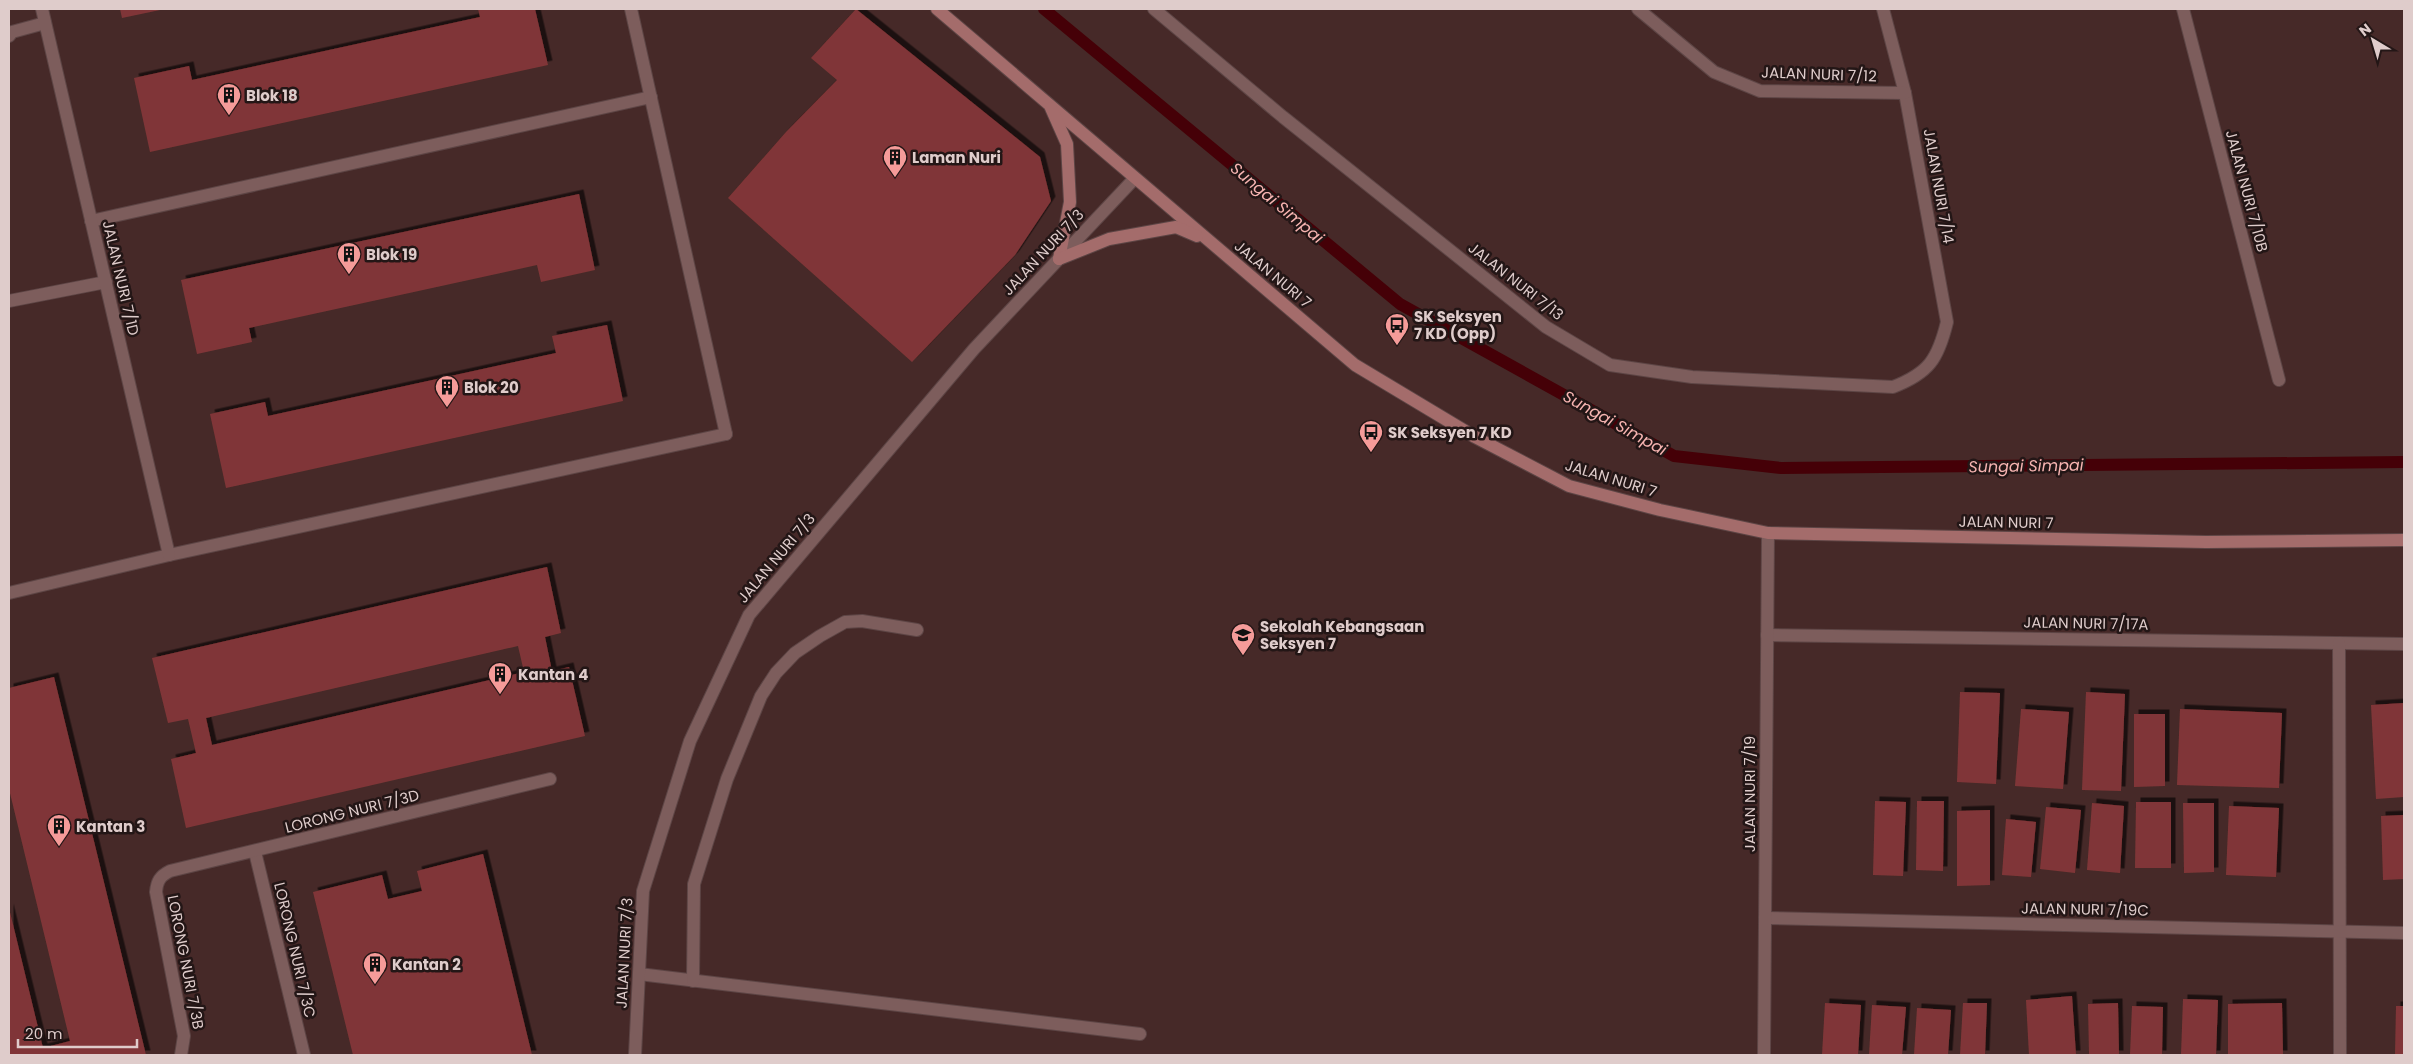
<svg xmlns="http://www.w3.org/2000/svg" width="2413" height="1064" viewBox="0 0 2413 1064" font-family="Poppins,sans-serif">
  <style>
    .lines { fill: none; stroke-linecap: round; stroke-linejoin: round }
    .stream { stroke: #450007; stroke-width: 12 }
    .building { fill: #803637; fill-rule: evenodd; filter: url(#shadow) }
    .lane-casing { stroke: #5d4545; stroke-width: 14 }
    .street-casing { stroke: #5d4545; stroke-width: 14 }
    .secondary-casing { stroke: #5d4545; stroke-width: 14 }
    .lane { stroke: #7d5d5c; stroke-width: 12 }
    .street { stroke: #7d5d5c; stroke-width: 12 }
    .secondary { stroke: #a46c6b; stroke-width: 12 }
    .labels { text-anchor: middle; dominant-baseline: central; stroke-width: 5; stroke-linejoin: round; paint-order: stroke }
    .street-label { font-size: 15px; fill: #dfcccb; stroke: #231616 }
    .poi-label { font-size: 15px; font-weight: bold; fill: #dfcccb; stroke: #231616; text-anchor: start }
    .water-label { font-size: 16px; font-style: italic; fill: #f7b4b1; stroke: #231616 }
  </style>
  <defs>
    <filter id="shadow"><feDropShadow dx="4.5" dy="-4.5" stdDeviation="0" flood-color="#0009"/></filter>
  </defs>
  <rect width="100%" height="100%" fill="#462928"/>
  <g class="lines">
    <path class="stream" d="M 1044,9 L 1400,304 L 1674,456 L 1781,468 L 2404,462"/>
  </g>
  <g class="building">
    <path d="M 120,9 L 160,9 L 160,10 L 122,18 Z"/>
    <path d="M 478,9 L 535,9 L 548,65 L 150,152 L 134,78 L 189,66 L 192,80 L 480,17 Z"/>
    <path d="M 856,9 L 1040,157 L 1051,201 L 1015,255 L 912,362 L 728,198 L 786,132 L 837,80 L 811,58 Z"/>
    <path d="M 579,194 L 595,270 L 541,282 L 537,265 L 249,328 L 252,342 L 197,354 L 181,280 Z"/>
    <path d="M 607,325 L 623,401 L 226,488 L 210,414 L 265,402 L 268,416 L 556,353 L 552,336 Z"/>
    <path d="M 547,567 L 561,633 L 545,637 L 552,671 L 569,667 L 585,736 L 186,828 L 171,759 L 196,753 L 188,719 L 168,723 L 152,658 ZM 518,646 L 524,672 L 212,745 L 206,718 Z"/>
    <path d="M 54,677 L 146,1055 L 9,1055 L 9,908 L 43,1048 L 70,1041 L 9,789 L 9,688 Z"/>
    <path d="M 1960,692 L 2000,693 L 1996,784 L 1957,782 Z"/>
    <path d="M 2086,692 L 2125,694 L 2121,791 L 2082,790 Z"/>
    <path d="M 2404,703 L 2404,797 L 2376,799 L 2371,705 Z"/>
    <path d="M 2021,709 L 2069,712 L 2063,789 L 2015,786 Z"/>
    <path d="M 2180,709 L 2282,713 L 2279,788 L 2177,785 Z"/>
    <path d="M 2134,714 L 2165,714 L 2165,786 L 2134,787 Z"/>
    <path d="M 1875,801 L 1906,802 L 1903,876 L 1873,875 Z"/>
    <path d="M 1917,801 L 1944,801 L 1943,871 L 1916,870 Z"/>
    <path d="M 2136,802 L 2171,802 L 2171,868 L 2135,868 Z"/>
    <path d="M 2092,803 L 2124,806 L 2120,873 L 2087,870 Z"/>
    <path d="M 2183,803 L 2214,803 L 2214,872 L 2184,873 Z"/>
    <path d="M 2229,806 L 2279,808 L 2276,877 L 2226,875 Z"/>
    <path d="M 2046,807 L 2081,810 L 2075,873 L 2040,869 Z"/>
    <path d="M 1990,810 L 1990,885 L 1957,886 L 1957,811 Z"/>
    <path d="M 2404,815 L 2404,879 L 2383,880 L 2381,816 Z"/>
    <path d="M 2006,819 L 2036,822 L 2031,877 L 2002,875 Z"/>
    <path d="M 483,854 L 532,1055 L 353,1055 L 313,892 L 382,875 L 388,899 L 422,891 L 417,871 Z"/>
    <path d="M 2072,996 L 2076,1055 L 2029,1055 L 2026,1000 Z"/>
    <path d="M 2183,999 L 2218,1000 L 2216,1055 L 2181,1055 Z"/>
    <path d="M 1825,1003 L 1861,1005 L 1858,1055 L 1822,1055 Z"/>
    <path d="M 1963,1003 L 1987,1003 L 1985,1055 L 1960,1055 Z"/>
    <path d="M 2118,1003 L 2119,1055 L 2089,1055 L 2088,1004 Z"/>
    <path d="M 2282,1003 L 2283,1055 L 2228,1055 L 2228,1004 Z"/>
    <path d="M 1872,1005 L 1906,1007 L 1902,1055 L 1869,1055 Z"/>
    <path d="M 2132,1006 L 2163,1007 L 2162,1055 L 2130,1055 Z"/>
    <path d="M 2396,1006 L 2404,1006 L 2404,1055 L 2395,1055 Z"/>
    <path d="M 1917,1008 L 1951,1010 L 1948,1055 L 1914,1055 Z"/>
  </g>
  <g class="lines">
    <g class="lane-casing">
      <g id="lane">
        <path d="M 9,36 L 12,32 L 45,23"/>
        <path d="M 91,221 L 651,97"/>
        <path d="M 9,301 L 106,282"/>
        <path d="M 9,593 L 169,555 L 726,434"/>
        <path d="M 255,852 L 304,1055"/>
        <path d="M 639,974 L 1140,1034"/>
        <path d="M 693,981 L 694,884 L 727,779 L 761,696 L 776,673 L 795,653 L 820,636 L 845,622 L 862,621 L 917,630"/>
        <path d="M 181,1055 L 184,1036 L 156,892 C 157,881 160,876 170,871 L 550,779"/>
      </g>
    </g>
    <g class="street-casing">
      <g id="street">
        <path d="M 42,9 L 169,555"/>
        <path d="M 631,9 L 726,434"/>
        <path d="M 1154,9 L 1283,117 L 1546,327 L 1610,365 L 1692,377 L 1893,387 C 1929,373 1938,359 1947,322 L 1905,93 L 1883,9"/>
        <path d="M 1638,9 L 1714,72 L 1760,91 L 1905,93"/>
        <path d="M 2183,9 L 2279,380"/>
        <path d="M 1767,635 L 2404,644"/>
        <path d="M 2339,643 L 2340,1055"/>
        <path d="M 1765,918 L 2404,933"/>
        <path d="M 635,1055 L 643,891 L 690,741 L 749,615 L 974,349 L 1135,178"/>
        <path d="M 1764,1055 L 1768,533"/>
      </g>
    </g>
    <g class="secondary-casing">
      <g id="secondary">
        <path d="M 937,9 L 1355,365 L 1475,437 L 1569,486 L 1660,510 L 1768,533 L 2206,542 L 2404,540"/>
        <path d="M 1051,108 L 1067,144 L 1070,202 L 1059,259"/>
        <path d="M 1059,259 L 1109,239 L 1176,227 L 1197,236"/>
      </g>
    </g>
    <use href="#lane" class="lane"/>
    <use href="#street" class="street"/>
    <use href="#secondary" class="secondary"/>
  </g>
  <defs>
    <g id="building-pin" transform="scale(1.25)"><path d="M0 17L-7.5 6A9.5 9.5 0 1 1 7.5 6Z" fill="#f59b99" stroke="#231616"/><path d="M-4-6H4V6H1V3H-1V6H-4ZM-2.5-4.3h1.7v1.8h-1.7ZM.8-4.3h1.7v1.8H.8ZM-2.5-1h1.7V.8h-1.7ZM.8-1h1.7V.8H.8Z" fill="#111"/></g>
    <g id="bus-pin" transform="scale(1.25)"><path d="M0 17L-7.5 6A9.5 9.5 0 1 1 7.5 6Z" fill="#f59b99" stroke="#231616"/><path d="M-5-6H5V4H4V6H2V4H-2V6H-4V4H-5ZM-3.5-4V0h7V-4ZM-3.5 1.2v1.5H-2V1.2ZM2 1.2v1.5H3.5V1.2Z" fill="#111"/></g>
    <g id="school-pin" transform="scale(1.25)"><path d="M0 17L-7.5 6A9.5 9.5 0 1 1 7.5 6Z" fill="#f59b99" stroke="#231616"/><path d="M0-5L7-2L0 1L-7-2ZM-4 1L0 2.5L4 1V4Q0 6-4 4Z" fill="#111"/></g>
  </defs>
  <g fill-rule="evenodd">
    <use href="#building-pin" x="229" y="95"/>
    <use href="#building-pin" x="895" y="157"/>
    <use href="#building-pin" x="349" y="254"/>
    <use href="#bus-pin" x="1397" y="325"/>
    <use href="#building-pin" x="447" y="387"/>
    <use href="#bus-pin" x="1371" y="432"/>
    <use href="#school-pin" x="1243" y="635"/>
    <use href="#building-pin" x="500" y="674"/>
    <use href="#building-pin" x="59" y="826"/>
    <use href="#building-pin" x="375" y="964"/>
  </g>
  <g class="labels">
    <g class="street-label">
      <text transform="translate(1819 74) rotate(2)">JALAN NURI 7/12</text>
      <text transform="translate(1939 186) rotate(80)">JALAN NURI 7/14</text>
      <text transform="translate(2247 191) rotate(75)">JALAN NURI 7/10B</text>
      <text transform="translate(1043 252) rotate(-47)">JALAN NURI 7/3</text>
      <text transform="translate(1273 274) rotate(40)">JALAN NURI 7</text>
      <text transform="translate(121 278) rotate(77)">JALAN NURI 7/1D</text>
      <text transform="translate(1516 281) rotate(38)">JALAN NURI 7/13</text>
      <text transform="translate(1611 478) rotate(17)">JALAN NURI 7</text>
      <text transform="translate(2006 522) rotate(1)">JALAN NURI 7</text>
      <text transform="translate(776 558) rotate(-50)">JALAN NURI 7/3</text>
      <text transform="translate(2086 623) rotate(1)">JALAN NURI 7/17A</text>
      <text transform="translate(1749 794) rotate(-90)">JALAN NURI 7/19</text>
      <text transform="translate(352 811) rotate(-14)">LORONG NURI 7/3D</text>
      <text transform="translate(2085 909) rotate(1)">JALAN NURI 7/19C</text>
      <text transform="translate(295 950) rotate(77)">LORONG NURI 7/3C</text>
      <text transform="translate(624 953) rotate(-87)">JALAN NURI 7/3</text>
      <text transform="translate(186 962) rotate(79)">LORONG NURI 7/3B</text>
    </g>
    <g class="poi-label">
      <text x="246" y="95">Blok 18</text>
      <text x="912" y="157">Laman Nuri</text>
      <text x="366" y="254">Blok 19</text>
      <text x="1414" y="316">SK Seksyen<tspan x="1414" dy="17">7 KD (Opp)</tspan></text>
      <text x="464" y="387">Blok 20</text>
      <text x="1388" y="432">SK Seksyen 7 KD</text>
      <text x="1260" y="626">Sekolah Kebangsaan<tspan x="1260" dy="17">Seksyen 7</tspan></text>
      <text x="518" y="674">Kantan 4</text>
      <text x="76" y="826">Kantan 3</text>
      <text x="392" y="964">Kantan 2</text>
    </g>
    <g class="water-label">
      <text transform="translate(1277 203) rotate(40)">Sungai Simpai</text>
      <text transform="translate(1615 423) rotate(29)">Sungai Simpai</text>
      <text transform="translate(2026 466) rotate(-1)">Sungai Simpai</text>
    </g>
  </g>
  <rect width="2413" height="1064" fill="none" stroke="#dfcccb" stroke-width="20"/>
  <g transform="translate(2373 40) rotate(322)" stroke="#231616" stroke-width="4" paint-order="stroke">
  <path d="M0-4L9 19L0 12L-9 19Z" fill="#dfcccb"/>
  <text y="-8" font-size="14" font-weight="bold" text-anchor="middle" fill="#dfcccb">N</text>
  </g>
  <path d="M18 1039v8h119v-8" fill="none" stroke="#dfcccb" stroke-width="2.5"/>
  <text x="25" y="1039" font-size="15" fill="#dfcccb" stroke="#231616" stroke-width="4" paint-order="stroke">20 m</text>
</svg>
